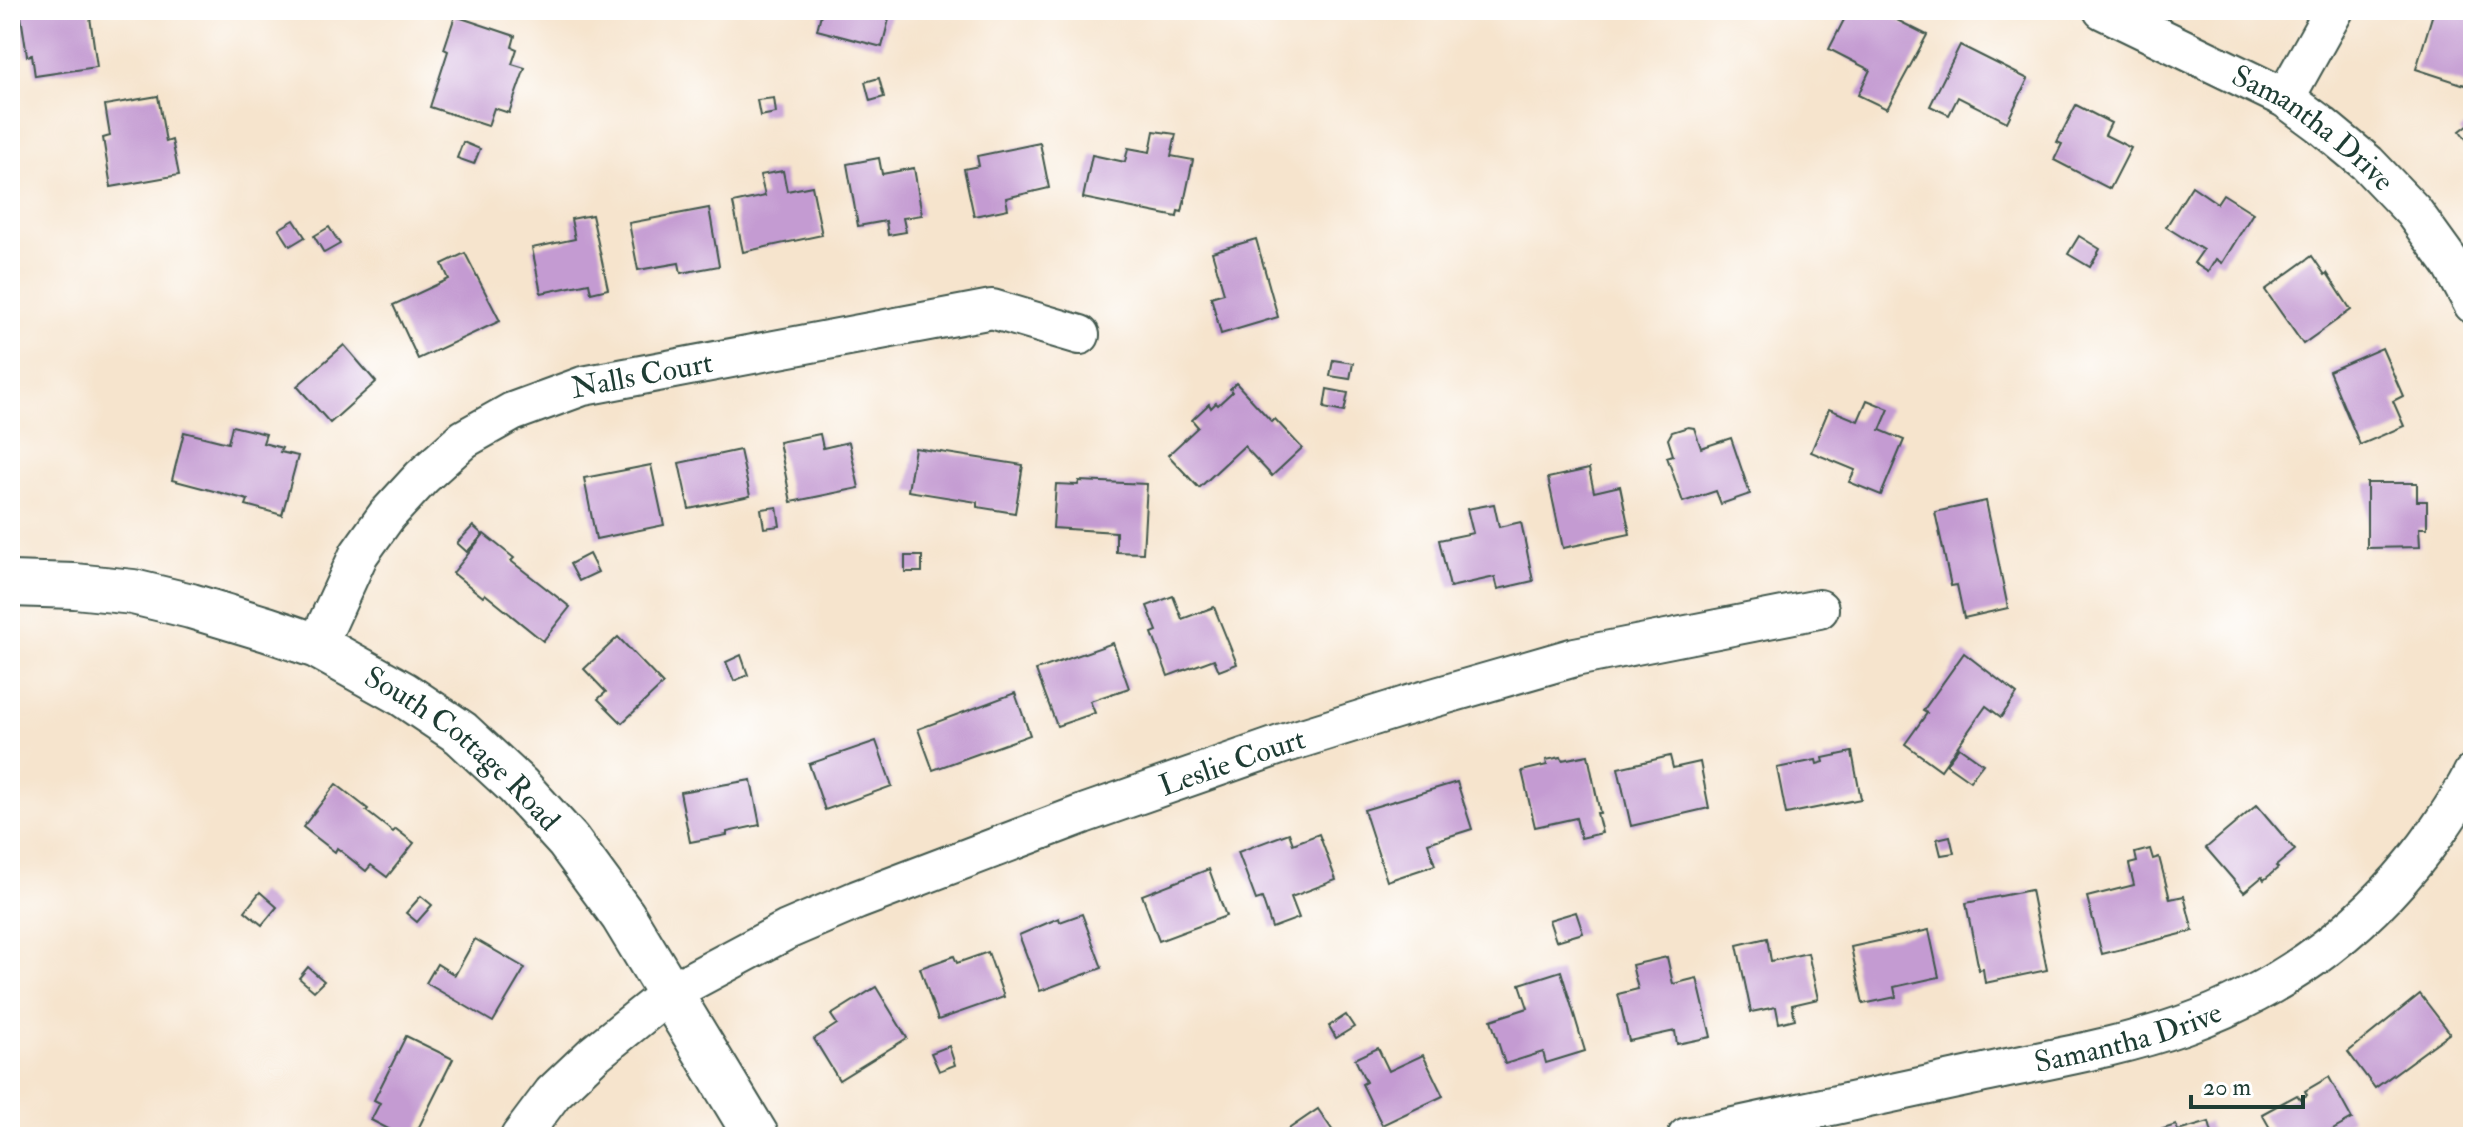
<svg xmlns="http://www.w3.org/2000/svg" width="2483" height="1147" viewBox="0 0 2483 1147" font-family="'IM FELL Double Pica',serif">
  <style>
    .building { fill: #c49bd2 }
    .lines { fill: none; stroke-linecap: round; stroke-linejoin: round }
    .minor-casing { stroke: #3f564b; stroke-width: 42 }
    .tertiary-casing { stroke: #3f564b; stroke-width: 48 }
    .minor { stroke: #fff; stroke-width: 38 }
    .tertiary { stroke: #fff; stroke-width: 44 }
    .labels { text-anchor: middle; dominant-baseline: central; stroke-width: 6; stroke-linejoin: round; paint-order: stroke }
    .street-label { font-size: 30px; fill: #1f3d34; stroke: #fff }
  </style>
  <rect width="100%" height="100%" fill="#fff"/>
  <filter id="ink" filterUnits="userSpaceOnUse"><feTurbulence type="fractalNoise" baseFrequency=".0125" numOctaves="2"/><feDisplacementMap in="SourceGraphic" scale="16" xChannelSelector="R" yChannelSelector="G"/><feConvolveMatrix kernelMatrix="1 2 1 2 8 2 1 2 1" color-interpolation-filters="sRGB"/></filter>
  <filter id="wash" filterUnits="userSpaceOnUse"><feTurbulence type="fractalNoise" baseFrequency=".006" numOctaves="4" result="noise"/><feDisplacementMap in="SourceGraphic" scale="32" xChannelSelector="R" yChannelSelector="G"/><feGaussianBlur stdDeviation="1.8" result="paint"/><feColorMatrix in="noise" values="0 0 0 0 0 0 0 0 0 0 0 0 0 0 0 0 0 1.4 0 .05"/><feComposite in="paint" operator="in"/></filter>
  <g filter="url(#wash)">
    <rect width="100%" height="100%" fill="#f6e4cd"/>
    <g id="blocks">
      <g class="building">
        <path d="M 20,10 L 89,10 L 97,67 L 35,76 L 32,55 L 27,56 Z"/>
        <path d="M 822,10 L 899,10 L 897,17 L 890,15 L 882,47 L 817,30 Z"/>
        <path d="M 1849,10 L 1867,17 L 1870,10 L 1877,10 L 1927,35 L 1887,109 L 1858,95 L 1870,70 L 1829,49 Z"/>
        <path d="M 2434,10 L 2473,10 L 2473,65 L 2471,65 L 2465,85 L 2416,69 Z"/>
        <path d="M 455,16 L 515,36 L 512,47 L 517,49 L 512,64 L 525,68 L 509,113 L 494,108 L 488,126 L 430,107 L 448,51 L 444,49 Z"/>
        <path d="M 1960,45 L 2028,79 L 2007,122 L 1958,97 L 1949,115 L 1930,106 Z"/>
        <path d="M 879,78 L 884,97 L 870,101 L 865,82 Z"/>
        <path d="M 158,96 L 166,142 L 172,140 L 179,175 L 111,187 L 103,138 L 110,136 L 105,105 Z"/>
        <path d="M 774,98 L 776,113 L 760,116 L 757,100 Z"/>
        <path d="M 2076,105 L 2111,123 L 2105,135 L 2131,148 L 2110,189 L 2054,160 L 2062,144 L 2057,142 Z"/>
        <path d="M 2473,121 L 2473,153 L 2469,148 L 2472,147 L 2460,131 Z"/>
        <path d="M 1154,131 L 1176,134 L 1171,156 L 1193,160 L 1182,212 L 1178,211 L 1177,217 L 1083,198 L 1092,155 L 1125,162 L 1128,148 L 1150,152 Z"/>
        <path d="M 463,142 L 480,149 L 474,164 L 457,158 Z"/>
        <path d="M 1040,143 L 1049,188 L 1006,198 L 1008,209 L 974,216 L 964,169 L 979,166 L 977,156 Z"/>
        <path d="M 879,158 L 882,174 L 914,168 L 922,215 L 903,218 L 906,232 L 888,235 L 886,221 L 858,226 L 847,164 Z"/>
        <path d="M 783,171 L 787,191 L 812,186 L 822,235 L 743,252 L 733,203 L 765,196 L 760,175 Z"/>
        <path d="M 2192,186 L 2217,203 L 2223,194 L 2253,213 L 2222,263 L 2216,259 L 2208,272 L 2194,263 L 2203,250 L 2166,227 Z"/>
        <path d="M 709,208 L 719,266 L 681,273 L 679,263 L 638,270 L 629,223 Z"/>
        <path d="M 592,215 L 608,289 L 591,293 L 589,283 L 541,293 L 532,248 L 575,239 L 571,219 Z"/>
        <path d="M 294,220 L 305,237 L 290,246 L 279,229 Z"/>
        <path d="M 329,227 L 340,244 L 324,253 L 314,236 Z"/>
        <path d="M 2079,236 L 2100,249 L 2090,267 L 2068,254 Z"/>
        <path d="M 1256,239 L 1278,317 L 1221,334 L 1211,297 L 1224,293 L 1212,252 Z"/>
        <path d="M 465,253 L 500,321 L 418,359 L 393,305 L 449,279 L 442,264 Z"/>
        <path d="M 2312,256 L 2325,275 L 2327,273 L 2351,310 L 2303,344 L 2265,290 Z"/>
        <path d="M 344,345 L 376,382 L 330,423 L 297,386 Z"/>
        <path d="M 2382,348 L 2403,396 L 2393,401 L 2404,426 L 2360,445 L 2329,371 Z"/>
        <path d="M 1333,360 L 1353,363 L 1350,379 L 1330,376 Z"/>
        <path d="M 1236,383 L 1272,422 L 1275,419 L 1302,448 L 1272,476 L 1244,446 L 1199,488 L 1168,455 L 1198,427 L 1192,420 L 1209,404 L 1211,408 L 1216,403 L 1218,405 L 1232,392 L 1230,389 Z"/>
        <path d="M 1327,389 L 1348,393 L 1344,412 L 1324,408 Z"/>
        <path d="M 1867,400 L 1889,409 L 1880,430 L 1904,440 L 1881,495 L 1849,482 L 1855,470 L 1811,452 L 1829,409 L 1858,421 Z"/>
        <path d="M 232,426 L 266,434 L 263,443 L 282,448 L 280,452 L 298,456 L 282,515 L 246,505 L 248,500 L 172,480 L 184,432 L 228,443 Z"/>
        <path d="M 1688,427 L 1694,428 L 1701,448 L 1731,438 L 1750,494 L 1721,504 L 1716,491 L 1683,502 L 1667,457 L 1673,455 L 1668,439 L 1672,432 Z"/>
        <path d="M 820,434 L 823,448 L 849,442 L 859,488 L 791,502 L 779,442 Z"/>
        <path d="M 915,448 L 1023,465 L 1015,513 L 977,507 L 977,502 L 908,491 Z"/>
        <path d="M 740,450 L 750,496 L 689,509 L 679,463 Z"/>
        <path d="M 651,465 L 664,525 L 596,539 L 584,478 Z"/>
        <path d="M 1589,469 L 1594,492 L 1620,486 L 1630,534 L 1563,548 L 1548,478 Z"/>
        <path d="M 1079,481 L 1147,484 L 1143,553 L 1116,552 L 1116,532 L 1053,528 L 1056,484 L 1078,485 Z"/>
        <path d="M 2367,483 L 2417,483 L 2417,501 L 2427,501 L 2427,528 L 2419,528 L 2420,547 L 2367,548 Z"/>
        <path d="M 1986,501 L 2008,608 L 1964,618 L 1957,585 L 1951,586 L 1935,512 Z"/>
        <path d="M 1494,504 L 1499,527 L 1521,522 L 1533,581 L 1498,589 L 1495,577 L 1450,587 L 1439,540 L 1473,533 L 1467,509 Z"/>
        <path d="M 777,507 L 780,526 L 764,528 L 761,509 Z"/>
        <path d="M 473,526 L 483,535 L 467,552 L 457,543 Z"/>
        <path d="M 484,534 L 514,558 L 511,561 L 570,607 L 543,641 L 485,594 L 483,597 L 453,573 Z"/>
        <path d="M 589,554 L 598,572 L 579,581 L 570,564 Z"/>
        <rect x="905" y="556" width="17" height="16"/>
        <path d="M 1173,596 L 1182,619 L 1214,607 L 1237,664 L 1219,671 L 1214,659 L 1168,676 L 1152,633 L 1157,631 L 1147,606 Z"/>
        <path d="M 618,637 L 663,684 L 622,723 L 598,699 L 606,692 L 584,669 Z"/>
        <path d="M 1113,643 L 1129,688 L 1090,701 L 1095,713 L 1057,726 L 1036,670 Z"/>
        <path d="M 1964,653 L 2017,694 L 2001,717 L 1986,706 L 1941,770 L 1905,744 L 1927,713 L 1923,711 Z"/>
        <path d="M 741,655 L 748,675 L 734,681 L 726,662 Z"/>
        <path d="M 1015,693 L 1030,735 L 933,770 L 918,729 Z"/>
        <path d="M 876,741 L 892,786 L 825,810 L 809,764 Z"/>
        <path d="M 1959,747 L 1983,764 L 1970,781 L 1946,764 Z"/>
        <path d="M 1852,752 L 1861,799 L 1786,814 L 1777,768 L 1816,760 L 1817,764 L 1824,762 L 1823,758 Z"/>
        <path d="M 1588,755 L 1600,813 L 1597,813 L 1602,833 L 1581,838 L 1576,818 L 1535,827 L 1522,771 L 1547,765 L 1546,760 L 1561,757 L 1562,760 Z"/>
        <path d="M 1670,756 L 1673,768 L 1700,762 L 1709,808 L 1631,826 L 1618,768 Z"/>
        <path d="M 751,780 L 760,825 L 727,832 L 727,835 L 690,842 L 680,792 Z"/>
        <path d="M 1457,782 L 1472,829 L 1428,843 L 1435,865 L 1387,881 L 1364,810 Z"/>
        <path d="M 336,784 L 368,809 L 366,811 L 393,832 L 396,829 L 414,843 L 387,877 L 371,865 L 366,871 L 337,848 L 335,852 L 303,827 Z"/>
        <path d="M 2257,805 L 2295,850 L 2276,866 L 2278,868 L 2264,880 L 2262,877 L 2244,892 L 2206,848 Z"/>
        <path d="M 1289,833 L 1293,844 L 1319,834 L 1336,880 L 1291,897 L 1299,918 L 1272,928 L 1262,898 L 1256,900 L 1238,852 Z"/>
        <path d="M 1950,836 L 1954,853 L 1941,855 L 1937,839 Z"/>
        <path d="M 2150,849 L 2153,859 L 2159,857 L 2170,899 L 2184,896 L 2193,931 L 2102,954 L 2087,897 L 2134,885 L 2129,864 L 2137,862 L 2135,853 Z"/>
        <path d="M 1209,869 L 1226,916 L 1159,941 L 1142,895 Z"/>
        <path d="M 2031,890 L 2047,970 L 1985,983 L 1983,969 L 1979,970 L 1966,903 Z"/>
        <path d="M 260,892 L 277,907 L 262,925 L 245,911 Z"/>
        <path d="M 421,896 L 432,905 L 417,922 L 406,913 Z"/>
        <path d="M 1576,912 L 1583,933 L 1556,941 L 1549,920 Z"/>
        <path d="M 1082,914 L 1102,968 L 1040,991 L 1019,935 L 1059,918 L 1060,922 Z"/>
        <path d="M 1929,930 L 1939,977 L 1894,987 L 1896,997 L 1863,1004 L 1851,947 Z"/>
        <path d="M 1767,938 L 1771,961 L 1808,953 L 1818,999 L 1792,1005 L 1795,1019 L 1779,1023 L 1776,1007 L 1751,1012 L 1737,945 Z"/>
        <path d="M 475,939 L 525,968 L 493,1022 L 426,983 L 437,964 L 455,975 Z"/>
        <path d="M 988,952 L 1004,997 L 938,1020 L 920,968 L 954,956 L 957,963 Z"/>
        <path d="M 1667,957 L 1673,984 L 1697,978 L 1711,1037 L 1677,1044 L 1675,1031 L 1629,1041 L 1618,994 L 1638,989 L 1632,965 Z"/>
        <path d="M 308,967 L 324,981 L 314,991 L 299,978 Z"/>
        <path d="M 1561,971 L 1585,1051 L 1546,1063 L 1543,1052 L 1505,1064 L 1491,1020 L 1528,1008 L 1520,984 Z"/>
        <path d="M 876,987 L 907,1038 L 839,1080 L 814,1039 L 837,1024 L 831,1015 Z"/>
        <path d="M 2420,994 L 2450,1033 L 2375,1088 L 2348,1052 Z"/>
        <path d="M 1346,1015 L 1354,1027 L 1336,1038 L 1329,1026 Z"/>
        <path d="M 406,1036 L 453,1059 L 414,1137 L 404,1137 L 371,1120 L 380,1103 L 374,1100 Z"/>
        <path d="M 949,1046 L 955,1065 L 939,1071 L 931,1053 Z"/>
        <path d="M 1378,1048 L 1389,1071 L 1423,1055 L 1443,1096 L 1382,1125 L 1362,1084 L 1366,1082 L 1355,1059 Z"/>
        <path d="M 2329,1077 L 2352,1119 L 2320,1137 L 2275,1137 L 2262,1114 L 2297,1095 L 2300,1099 L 2307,1095 L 2305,1091 Z"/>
        <path d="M 1318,1109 L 1337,1137 L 1277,1137 Z"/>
        <path d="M 2209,1122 L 2213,1137 L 2162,1137 L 2160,1130 L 2176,1125 L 2178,1131 Z"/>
      </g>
    </g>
  </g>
  <g filter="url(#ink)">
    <use href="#blocks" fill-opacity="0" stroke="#3f564b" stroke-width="2"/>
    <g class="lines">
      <g class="minor-casing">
        <g id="minor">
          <path id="s1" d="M 2103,10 L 2285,98 L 2320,124 L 2367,163 L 2413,211 L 2452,265 L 2473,304"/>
          <path d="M 2285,98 L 2334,10"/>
          <path id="s2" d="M 317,646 L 359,554 L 387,515 L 422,477 L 464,439 L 512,412 L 583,386 L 992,309 L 1080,335"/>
          <path id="s3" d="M 520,1137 L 553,1093 L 594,1054 L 671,992 L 787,930 L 857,900 L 1083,814 L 1283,744 L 1412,704 L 1575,657 L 1819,609"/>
          <path id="s4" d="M 1687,1137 C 1782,1117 1876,1096 1971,1076 C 2042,1060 2115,1049 2183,1025 C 2288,988 2375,921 2438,830 C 2451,811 2463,794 2473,773"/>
        </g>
      </g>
      <g class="tertiary-casing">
        <g id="tertiary">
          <path id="s5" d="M 10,584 L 75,586 L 133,592 L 191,606 L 267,629 L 317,646 L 403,694 L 461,733 L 518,786 L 568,841 L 623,916 L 757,1137"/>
        </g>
      </g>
      <use href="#minor" class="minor"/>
      <use href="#tertiary" class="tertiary"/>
    </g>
  </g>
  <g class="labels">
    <g class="street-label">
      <text stroke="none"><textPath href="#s1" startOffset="242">Samantha Drive</textPath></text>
      <text stroke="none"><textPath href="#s2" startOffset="448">Nalls Court</textPath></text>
      <text stroke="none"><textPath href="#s5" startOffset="494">South Cottage Road</textPath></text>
      <text stroke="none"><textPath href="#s3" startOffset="818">Leslie Court</textPath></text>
      <text stroke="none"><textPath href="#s4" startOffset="452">Samantha Drive</textPath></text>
    </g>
  </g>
  <rect width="2483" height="1147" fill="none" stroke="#fff" stroke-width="40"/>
  <path d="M2191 1095v12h112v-12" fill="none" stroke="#1f3d34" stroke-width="4"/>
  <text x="2203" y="1095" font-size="24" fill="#1f3d34" stroke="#ffffff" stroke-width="6" paint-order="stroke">20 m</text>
</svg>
